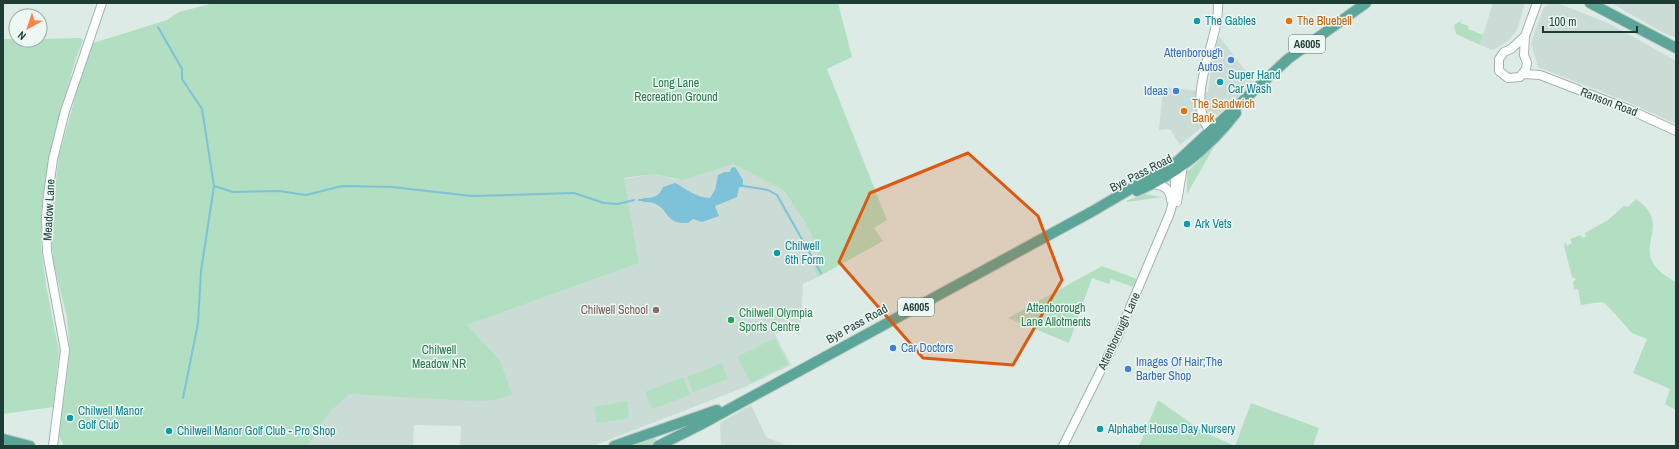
<svg xmlns="http://www.w3.org/2000/svg" width="1679" height="449" viewBox="0 0 1679 449" font-family="'Archivo Narrow',sans-serif">
  <style>
    .built { fill: #cbdbd5 }
    .green { fill: #b2dfc2 }
    .water { fill: #7dc2d8 }
    .lines { fill: none; stroke-linecap: round; stroke-linejoin: round }
    .stream { stroke: #7dc2d8; stroke-width: 2 }
    .tertiary-casing { stroke: #a0b3ae; stroke-width: 10 }
    .primary-casing { stroke: #c0c8c7; stroke-width: 12 }
    .tertiary { stroke: #fff; stroke-width: 8 }
    .primary { stroke: #5ca699; stroke-width: 10 }
    .marked { fill: #de580e; fill-opacity: 0.2; stroke: #de580e; stroke-width: 3; stroke-linejoin: round }
    .culture-dot { fill: #0f9aa8; stroke: #edf7f3; stroke-width: 1.5 }
    .food-dot { fill: #e8710a; stroke: #edf7f3; stroke-width: 1.5 }
    .shop-dot { fill: #3f7fe0; stroke: #edf7f3; stroke-width: 1.5 }
    .education-dot { fill: #8d6e63; stroke: #edf7f3; stroke-width: 1.5 }
    .leisure-dot { fill: #2e9e5b; stroke: #edf7f3; stroke-width: 1.5 }
    .labels { text-anchor: middle; dominant-baseline: central; stroke-width: 3; stroke-linejoin: round; paint-order: stroke }
    .shield { fill: #edf7f3; stroke: #5b746f; stroke-width: 1 }
    .shield-label { font-size: 11px; font-weight: bold; fill: #1d3c36 }
    .culture-label { font-size: 12px; fill: #0d838f; stroke: #edf7f3; text-anchor: start }
    .food-label { font-size: 12px; fill: #c56008; stroke: #edf7f3; text-anchor: start }
    .shop-label { font-size: 12px; fill: #366cbe; stroke: #edf7f3; text-anchor: end }
    .park-label { font-size: 12px; fill: #23774a; stroke: #edf7f3 }
    .street-label { font-size: 12px; fill: #1d3c36; stroke: #edf7f3 }
    .education-label { font-size: 12px; fill: #785e54; stroke: #edf7f3; text-anchor: end }
    .leisure-label { font-size: 12px; fill: #27864d; stroke: #edf7f3; text-anchor: start }
  </style>
  <rect width="100%" height="100%" fill="#ddebe6"/>
  <g class="built">
    <path d="M 1493,3 L 1525,3 L 1517,30 L 1508,41 L 1493,50 L 1480,45 Z"/>
    <path d="M 1549,3 L 1557,3 L 1610,24 L 1676,61 L 1676,124 L 1628,102 L 1538,67 L 1531,43 L 1543,9 Z"/>
    <path d="M 1611,3 L 1676,3 L 1676,38 L 1660,31 Z"/>
    <path d="M 1219,36 L 1254,82 L 1227,107 L 1180,145 L 1170,129 L 1159,130 L 1163,87 L 1208,92 L 1212,61 Z"/>
    <path d="M 733,164 L 783,190 L 803,219 L 820,252 L 809,259 L 818,277 L 803,284 L 801,322 L 775,334 L 791,365 L 745,387 L 593,446 L 460,446 L 461,426 L 414,425 L 413,446 L 308,446 L 330,412 L 348,394 L 494,400 L 500,360 L 467,325 L 639,263 L 624,179 L 654,174 L 678,180 Z"/>
    <path d="M 751,405 L 766,437 L 788,446 L 721,446 L 720,423 Z"/>
  </g>
  <g class="green">
    <path d="M 214,3 L 838,3 L 852,57 L 827,69 L 887,220 L 874,228 L 883,241 L 818,277 L 809,259 L 820,252 L 803,219 L 783,190 L 733,164 L 682,180 L 654,174 L 624,178 L 639,263 L 467,325 L 500,360 L 512,395 L 494,400 L 474,401 L 349,394 L 330,412 L 308,446 L 64,446 L 59,436 L 70,352 L 67,317 L 54,265 L 50,228 L 59,156 L 90,44 L 167,20 L 179,12 Z"/>
    <path d="M 1462,20 L 1460,23 L 1469,26 L 1468,29 L 1483,35 L 1480,45 L 1456,34 L 1454,25 Z"/>
    <path d="M 80,38 L 83,40 L 75,61 L 50,153 L 41,214 L 41,247 L 46,285 L 59,352 L 53,407 L 3,414 L 3,39 L 40,40 L 40,39 Z"/>
    <path d="M 1215,145 L 1187,194 L 1187,172 Z"/>
    <path d="M 1144,194 L 1163,197 L 1127,202 L 1126,201 Z"/>
    <path d="M 1636,199 C 1679,229 1619,252 1676,282 L 1676,410 L 1665,404 L 1670,389 L 1633,373 L 1647,339 L 1632,333 L 1606,304 L 1601,302 L 1581,305 L 1578,289 L 1574,290 L 1573,282 L 1576,279 L 1572,277 L 1564,246 L 1565,242 L 1567,246 L 1572,243 L 1570,239 L 1581,235 L 1582,238 L 1586,236 L 1585,233 L 1608,220 L 1624,206 L 1628,207 Z"/>
    <path d="M 1102,266 L 1137,279 L 1133,287 L 1111,279 L 1109,284 L 1092,278 L 1069,343 L 1008,318 Z"/>
    <path d="M 775,338 L 788,364 L 751,383 L 737,357 Z"/>
    <path d="M 722,363 L 728,379 L 693,392 L 687,377 Z"/>
    <path d="M 683,377 L 690,395 L 652,409 L 645,392 Z"/>
    <path d="M 1158,400 L 1202,431 L 1235,446 L 1251,403 L 1319,428 L 1313,446 L 1139,446 Z"/>
    <path d="M 627,401 L 629,418 L 597,423 L 594,407 Z"/>
    <path d="M 654,438 L 657,440 L 657,443 L 650,446 L 630,446 Z"/>
  </g>
  <path class="water" d="M 735,167 L 743,180 L 743,187 L 739,187 L 737,197 L 715,206 L 719,216 L 702,222 L 693,219 L 688,223 C 666,224 670,212 656,204 C 652,202 647,202 643,202 L 643,198 C 653,198 659,197 663,187 L 675,183 C 687,189 696,198 710,198 L 715,190 L 718,175 L 725,172 L 730,172 L 731,168 Z"/>
  <g class="lines">
    <g class="stream">
      <path d="M 158,27 L 182,69 L 182,79 L 202,109 L 214,186 L 201,271 L 198,323 L 183,398"/>
      <path d="M 214,186 L 233,192 L 279,191 L 306,195 L 342,186 L 392,187 L 472,196 L 574,193 L 604,203 L 618,204 L 634,200"/>
      <path d="M 743,186 L 768,190 L 777,195 L 821,273"/>
      <path d="M 639,200 L 643,200"/>
    </g>
    <g class="tertiary-casing">
      <g id="tertiary">
        <path d="M 1525,36 L 1511,49 L 1504,52 L 1499,59 L 1499,71 L 1508,78 L 1520,77 L 1526,69 L 1527,63 L 1524,55 L 1525,36 L 1537,3"/>
        <path d="M 1524,74 L 1540,75 L 1628,109 L 1676,131"/>
        <path d="M 1213,135 C 1181,99 1220,43 1218,3"/>
        <path d="M 1154,184 C 1165,186 1170,189 1171,200"/>
        <path d="M 1177,202 L 1183,166"/>
        <path d="M 53,446 L 65,350 L 47,252 L 46,217 L 48,195 L 53,159 L 65,111 L 102,3"/>
        <path d="M 1063,446 L 1117,338 L 1170,213 L 1174,198 L 1176,167"/>
      </g>
    </g>
    <g class="primary-casing">
      <g id="primary">
        <path d="M 1590,3 L 1676,48"/>
        <path d="M 1137,191 C 1177,174 1209,148 1236,113"/>
        <path d="M 3,439 L 30,446"/>
        <path d="M 614,446 L 717,410"/>
        <path d="M 658,446 L 700,425 L 1093,211 L 1178,161 L 1288,59 L 1366,3"/>
      </g>
    </g>
    <use href="#tertiary" class="tertiary"/>
    <use href="#primary" class="primary"/>
  </g>
  <path class="marked" d="M 968,153 L 1038,216 L 1062,280 L 1013,365 L 923,358 L 839,262 L 870,193 Z"/>
  <g class="culture-dot">
    <circle cx="1197" cy="21" r="4"/>
    <circle cx="1220" cy="82" r="4"/>
    <circle cx="1187" cy="224" r="4"/>
    <circle cx="777" cy="253" r="4"/>
    <circle cx="70" cy="418" r="4"/>
    <circle cx="1100" cy="429" r="4"/>
    <circle cx="169" cy="431" r="4"/>
  </g>
  <g class="food-dot">
    <circle cx="1289" cy="21" r="4"/>
    <circle cx="1184" cy="111" r="4"/>
  </g>
  <g class="shop-dot">
    <circle cx="1231" cy="60" r="4"/>
    <circle cx="1176" cy="91" r="4"/>
    <circle cx="893" cy="348" r="4"/>
    <circle cx="1128" cy="369" r="4"/>
  </g>
  <circle class="education-dot" cx="656" cy="310" r="4"/>
  <circle class="leisure-dot" cx="731" cy="320" r="4"/>
  <g class="labels">
    <g class="shield">
      <rect x="1289" y="35" width="36" height="18" rx="3"/>
      <rect x="898" y="298" width="36" height="18" rx="3"/>
    </g>
    <g class="shield-label">
      <text x="1307" y="44">A6005</text>
      <text x="916" y="307">A6005</text>
    </g>
    <g class="culture-label">
      <text x="1205" y="21">The Gables</text>
      <text x="1228" y="75">Super Hand<tspan x="1228" dy="14">Car Wash</tspan></text>
      <text x="1195" y="224">Ark Vets</text>
      <text x="785" y="246">Chilwell<tspan x="785" dy="14">6th Form</tspan></text>
      <text x="78" y="411">Chilwell Manor<tspan x="78" dy="14">Golf Club</tspan></text>
      <text x="1108" y="429">Alphabet House Day Nursery</text>
      <text x="177" y="431">Chilwell Manor Golf Club - Pro Shop</text>
    </g>
    <g class="food-label">
      <text x="1297" y="21">The Bluebell</text>
      <text x="1192" y="104">The Sandwich<tspan x="1192" dy="14">Bank</tspan></text>
    </g>
    <g class="shop-label">
      <text x="1223" y="53">Attenborough<tspan x="1223" dy="14">Autos</tspan></text>
      <text x="1168" y="91">Ideas</text>
      <text x="901" y="348" text-anchor="start">Car Doctors</text>
      <text x="1136" y="362" text-anchor="start">Images Of Hair;The<tspan x="1136" dy="14">Barber Shop</tspan></text>
    </g>
    <g class="park-label">
      <text x="676" y="83">Long Lane<tspan x="676" dy="14">Recreation Ground</tspan></text>
      <text x="1056" y="308">Attenborough<tspan x="1056" dy="14">Lane Allotments</tspan></text>
      <text x="439" y="350">Chilwell<tspan x="439" dy="14">Meadow NR</tspan></text>
    </g>
    <g class="street-label">
      <text transform="translate(1609 102) rotate(21)">Ranson Road</text>
      <text transform="translate(1141 173) rotate(-27)">Bye Pass Road</text>
      <text transform="translate(49 210) rotate(-87)">Meadow Lane</text>
      <text transform="translate(857 324) rotate(-29)">Bye Pass Road</text>
      <text transform="translate(1119 331) rotate(-65)">Attenborough Lane</text>
    </g>
    <g class="education-label">
      <text x="648" y="310">Chilwell School</text>
    </g>
    <g class="leisure-label">
      <text x="739" y="313">Chilwell Olympia<tspan x="739" dy="14">Sports Centre</tspan></text>
    </g>
  </g>
  <rect width="1679" height="449" fill="none" stroke="#1d3c36" stroke-width="8"/>
  <g transform="translate(28 28) rotate(219)"><circle r="19" fill="#edf7f3" stroke="#9aaca7"/>
  <path d="M0-3L7 15L0 10L-7 15Z" fill="#ff8347"/>
  <text y="-6" font-size="11" font-weight="bold" text-anchor="middle" fill="#1d3c36">N</text>
  </g>
  <path d="M1543 26v6h94v-6" fill="none" stroke="#1d3c36" stroke-width="2"/>
  <text x="1549" y="26" font-size="12" fill="#1d3c36" stroke="#edf7f3" stroke-width="3" paint-order="stroke">100 m</text>
</svg>
